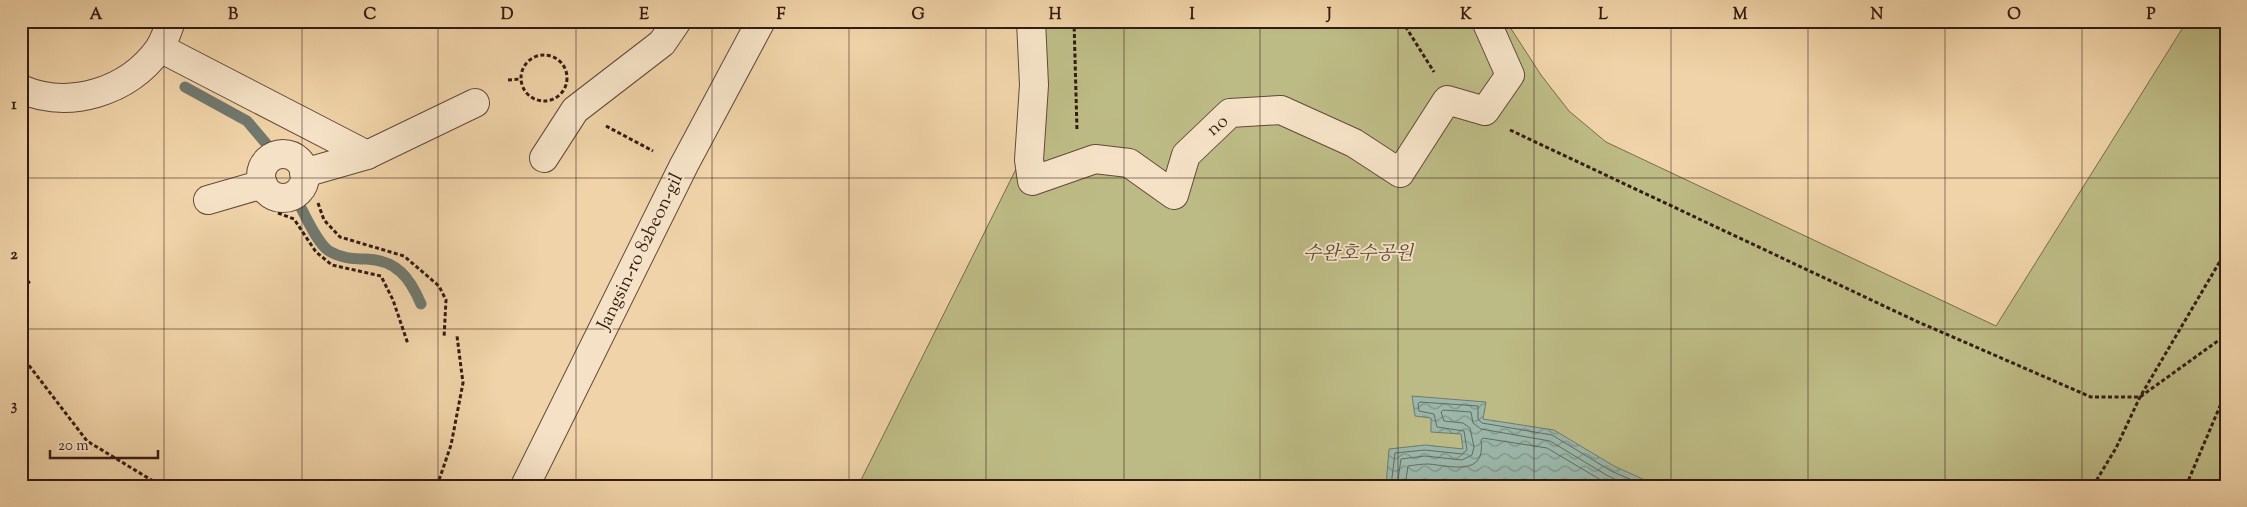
<svg xmlns="http://www.w3.org/2000/svg" width="2247" height="507" viewBox="0 0 2247 507" font-family="'Sorts Mill Goudy','Noto Serif KR',serif">
  <style>
    .green { fill: #bdbb85; stroke: #786c4c }
    .water { fill: url(#water-waves); stroke: #71796e }
    .lines { fill: none; stroke-linecap: round; stroke-linejoin: round }
    .shore { stroke: #666a5f; stroke-width: 1 }
    .stream { stroke: #71796e; stroke-width: 11 }
    .minor-casing { stroke: #624a39; stroke-width: 30 }
    .path { stroke: #331c14; stroke-width: 3; stroke-dasharray: 4 2.5; stroke-linecap: butt }
    .minor { stroke: #f5e2c6; stroke-width: 28 }
    .grid { fill: none; stroke: #331c14; stroke-width: 1; stroke-opacity: 0.55 }
    .labels { text-anchor: middle; dominant-baseline: central; stroke-width: 4; stroke-linejoin: round; paint-order: stroke }
    .street-label { font-size: 19px; fill: #331c14; stroke: #f5e2c6 }
    .park-label { font-size: 19px; font-style: italic; fill: #5c4c36; stroke: #f5e2c6 }
    .neatline { fill: none; stroke: #331c14; stroke-width: 2 }
    .grid-label { font-size: 16px; text-anchor: middle; font-weight: bold; fill: #331c14 }
  </style>
  <defs>
    <pattern id="water-waves" width="16" height="10" patternUnits="userSpaceOnUse" patternTransform="scale(1.25)"><rect width="16" height="10" fill="#9ab7aa"/><path d="M0 5q4-4 8 0t8 0" fill="none" stroke="#7e9489"/></pattern>
  </defs>
  <rect width="100%" height="100%" fill="#f0d3a8"/>
  <filter id="stains"><feTurbulence type="fractalNoise" baseFrequency=".004" numOctaves="4"/><feColorMatrix values="0 0 0 0 .2 0 0 0 0 .09 0 0 0 0 .02 0 0 0 .5 -.17"/></filter>
  <radialGradient id="worn" r=".72"><stop offset=".6" stop-color="#630" stop-opacity="0"/><stop offset="1" stop-color="#630" stop-opacity=".3"/></radialGradient>
  <path class="green" d="M 1025,21 L 1506,21 L 1541,75 L 1569,111 L 1606,142 L 1996,326 L 2187,21 L 2226,21 L 2226,486 L 858,486 L 1032,137 Z"/>
  <path class="water" d="M 1412,396 L 1486,402 L 1483,419 L 1554,430 L 1614,466 L 1658,486 L 1386,486 L 1389,449 L 1425,445 L 1463,449 L 1461,434 L 1431,432 L 1431,418 L 1415,416 Z"/>
  <g class="lines">
    <g class="shore">
      <path d="M 1391,486 L 1395,453 L 1425,450 L 1462,454 L 1467,450 L 1464,431 L 1437,427 L 1434,414 L 1419,411 L 1418,404 L 1420,402 L 1478,406 L 1478,419 L 1482,423 L 1552,435 L 1611,471 L 1646,486"/>
      <path d="M 1397,486 L 1401,459 L 1425,456 L 1462,460 L 1472,455 L 1474,447 L 1470,428 L 1463,423 L 1444,421 L 1441,412 L 1443,410 L 1471,412 L 1473,423 L 1481,429 L 1550,441 L 1608,476 L 1630,486"/>
      <path d="M 1405,486 L 1408,466 C 1415,465 1422,464 1428,464 C 1452,466 1486,477 1481,440 L 1483,438 L 1547,448 L 1611,486"/>
    </g>
    <g class="stream">
      <path d="M 185,87 L 247,121 L 270,148 C 284,142 296,147 308,157"/>
      <path d="M 313,180 L 309,191 L 298,202 C 305,215 317,243 329,251 C 341,258 352,259 366,259 C 397,260 410,278 421,304"/>
      <path d="M 254,182 C 253,168 256,155 270,148"/>
      <path d="M 259,192 C 271,204 282,207 298,202"/>
    </g>
    <g class="minor-casing">
      <g id="minor">
        <path d="M 1031,21 L 1034,85 L 1029,160 L 1032,181 L 1095,159 L 1129,163 L 1174,195 L 1186,155 L 1230,113 L 1281,110 L 1354,143 L 1400,173 L 1447,100 L 1485,111 L 1510,75 L 1486,21"/>
        <path d="M 160,48 L 367,155"/>
        <path d="M 21,89 C 69,110 128,92 159,49 C 164,41 168,30 171,21"/>
        <circle cx="283" cy="176" r="22"/>
        <path d="M 544,158 L 575,110 L 662,43 L 677,21"/>
        <path d="M 304,173 L 367,155 L 475,103"/>
        <path d="M 208,200 L 263,184"/>
        <path d="M 525,486 L 684,165 L 761,21"/>
      </g>
    </g>
    <g class="path">
      <path d="M 1074,21 L 1077,131"/>
      <path d="M 1402,21 L 1434,72"/>
      <circle cx="544" cy="78" r="23"/>
      <path d="M 508,80 L 520,79"/>
      <path d="M 606,126 L 653,151"/>
      <path d="M 1510,130 L 1916,321 L 2091,397 L 2140,397 L 2226,335"/>
      <path d="M 318,203 L 324,220 L 340,237 L 404,256 L 439,286 L 446,300 L 444,338"/>
      <path d="M 278,213 L 294,219 L 316,252 L 332,265 L 381,276 L 393,300 L 408,344"/>
      <path d="M 21,278 L 29,282 L 21,296"/>
      <path d="M 21,355 L 87,441 L 153,481 L 164,486"/>
      <path d="M 437,486 L 451,445 L 463,383 L 457,336"/>
      <path d="M 2093,486 L 2116,448 L 2140,397 L 2226,251"/>
      <path d="M 2186,486 L 2226,392"/>
      <path d="M 2218,486 L 2226,476"/>
    </g>
    <use href="#minor" class="minor"/>
  </g>
  <path class="grid" d="M 164,21 L 164,486M 302,21 L 302,486M 438,21 L 438,486M 576,21 L 576,486M 712,21 L 712,486M 849,21 L 849,486M 986,21 L 986,486M 1124,21 L 1124,486M 1260,21 L 1260,486M 1398,21 L 1398,486M 1534,21 L 1534,486M 1671,21 L 1671,486M 1808,21 L 1808,486M 1945,21 L 1945,486M 2082,21 L 2082,486M 21,178 L 2226,178M 21,329 L 2226,329"/>
  <g class="labels">
    <g class="street-label">
      <text transform="translate(1218 126) rotate(-41)">no</text>
      <text transform="translate(641 252) rotate(-64)">Jangsin-ro 82beon-gil</text>
    </g>
    <g class="park-label">
      <text x="1358" y="254">수완호수공원</text>
    </g>
  </g>
  <rect width="2247" height="507" fill="none" stroke="#f0d3a8" stroke-width="55"/>
  <path d="M50 450v8h108v-8" fill="none" stroke="#331c14" stroke-width="2.5"/>
  <text x="58" y="450" font-size="15" fill="#331c14" stroke="#f5e2c6" stroke-width="4" paint-order="stroke">20 m</text>
  <rect x="28" y="28" width="2192" height="452" class="neatline"/>
  <g class="grid-label">
    <text x="96" y="19">A</text>
    <text x="233" y="19">B</text>
    <text x="370" y="19">C</text>
    <text x="507" y="19">D</text>
    <text x="644" y="19">E</text>
    <text x="781" y="19">F</text>
    <text x="918" y="19">G</text>
    <text x="1055" y="19">H</text>
    <text x="1192" y="19">I</text>
    <text x="1329" y="19">J</text>
    <text x="1466" y="19">K</text>
    <text x="1603" y="19">L</text>
    <text x="1740" y="19">M</text>
    <text x="1877" y="19">N</text>
    <text x="2014" y="19">O</text>
    <text x="2151" y="19">P</text>
    <text x="14" y="109">1</text>
    <text x="14" y="259">2</text>
    <text x="14" y="410">3</text>
  </g>
  <rect width="100%" height="100%" filter="url(#stains)"/>
  <rect width="100%" height="100%" fill="url(#worn)"/>
</svg>
